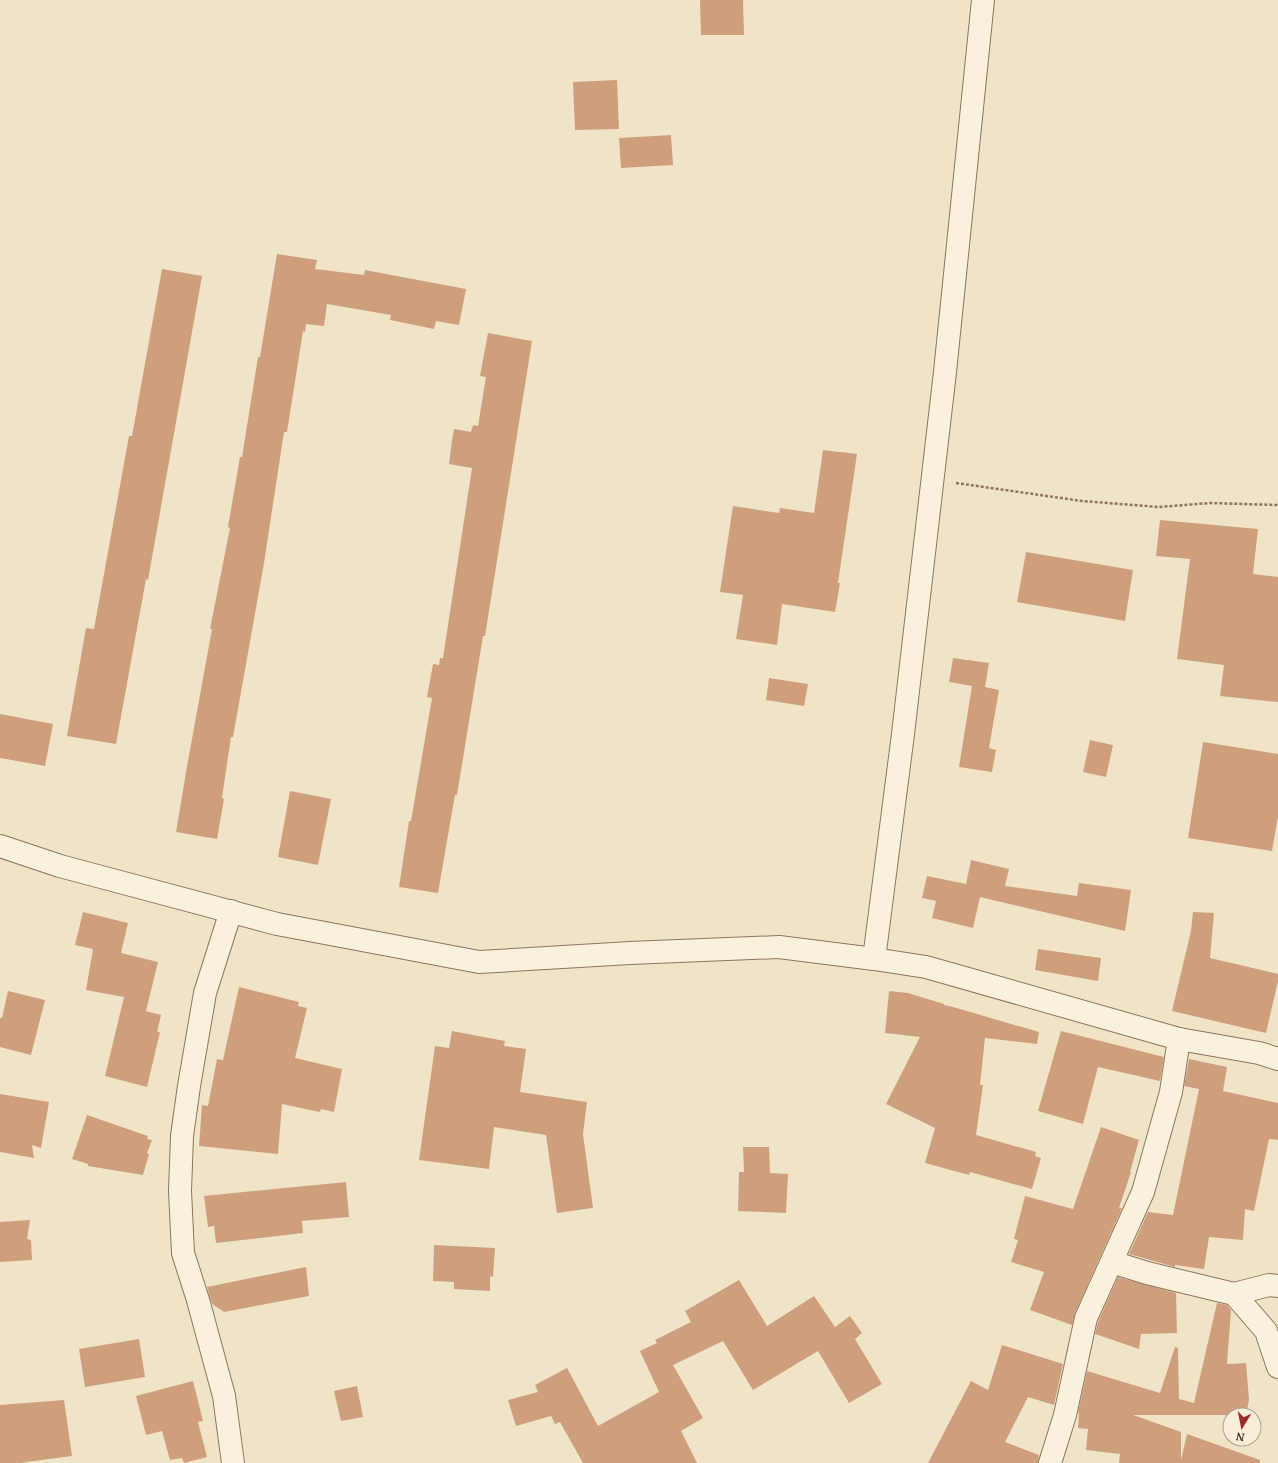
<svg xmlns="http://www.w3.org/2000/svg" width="1278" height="1463" viewBox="0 0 1278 1463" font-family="'PT Serif',serif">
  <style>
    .building { fill: #cf9f7d }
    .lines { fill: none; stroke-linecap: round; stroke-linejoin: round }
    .minor-casing { stroke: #8d765c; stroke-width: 24 }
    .path { stroke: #8d765c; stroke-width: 2.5; stroke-dasharray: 3 2; stroke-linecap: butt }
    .minor { stroke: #faf1dc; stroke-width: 22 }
  </style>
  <rect width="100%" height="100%" fill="#f0e4c8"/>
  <g class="building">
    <path d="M 700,0 L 743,0 L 744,35 L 701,35 Z"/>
    <path d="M 617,80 L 619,129 L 575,130 L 573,82 Z"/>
    <path d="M 671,135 L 673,165 L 621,168 L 619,138 Z"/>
    <path d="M 277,254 L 317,260 L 315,269 L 364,275 L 365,270 L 466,289 L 459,325 L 436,321 L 434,329 L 390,320 L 391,315 L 327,304 L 324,326 L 306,324 L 305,332 L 303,331 L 287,432 L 284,432 L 264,563 L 233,737 L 231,737 L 222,798 L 224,799 L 217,839 L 176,832 L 186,772 L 212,629 L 210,629 L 230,528 L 228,527 L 240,457 L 242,457 L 258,357 L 260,357 Z"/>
    <path d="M 162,269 L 202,276 L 148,580 L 146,579 L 116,744 L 67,736 L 86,628 L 94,629 L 129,436 L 132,436 Z"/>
    <path d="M 488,333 L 532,341 L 485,636 L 483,636 L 457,795 L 455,795 L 438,893 L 399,887 L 409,821 L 411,821 L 432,698 L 427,697 L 433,664 L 439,665 L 440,658 L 443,658 L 472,468 L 449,464 L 452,440 L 454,429 L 471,432 L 473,425 L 478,426 L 486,377 L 480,376 Z"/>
    <path d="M 823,450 L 857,454 L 838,583 L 840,583 L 835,612 L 782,604 L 777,645 L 736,639 L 743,595 L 720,592 L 733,506 L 779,513 L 780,508 L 814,513 Z"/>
    <path d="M 1160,520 L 1258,529 L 1253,574 L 1278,577 L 1278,702 L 1220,696 L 1224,665 L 1177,659 L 1190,559 L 1156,556 Z"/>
    <path d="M 1026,552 L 1133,570 L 1125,621 L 1017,602 Z"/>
    <path d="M 953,658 L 989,663 L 985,687 L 999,690 L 989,748 L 996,750 L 992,772 L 959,767 L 972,686 L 949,682 Z"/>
    <path d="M 769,678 L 808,684 L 804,706 L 766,700 Z"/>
    <path d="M 0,714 L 53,724 L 45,766 L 0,758 Z"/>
    <path d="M 1090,740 L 1113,745 L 1106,777 L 1083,772 Z"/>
    <path d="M 1203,742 L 1278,754 L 1278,816 L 1272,851 L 1188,838 Z"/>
    <path d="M 290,791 L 331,799 L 318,865 L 278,857 Z"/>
    <path d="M 971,860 L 1009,869 L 1005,886 L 1077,896 L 1079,883 L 1131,890 L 1125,931 L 980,897 L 973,928 L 932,918 L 936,901 L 922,898 L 927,876 L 966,884 Z"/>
    <path d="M 83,912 L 128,923 L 121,953 L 158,962 L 146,1011 L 161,1015 L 157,1032 L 160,1032 L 147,1087 L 105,1076 L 124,997 L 86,990 L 93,949 L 75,945 Z"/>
    <path d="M 1193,912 L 1214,913 L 1210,958 L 1278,974 L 1278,981 L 1266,1033 L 1172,1011 L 1191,931 Z"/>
    <path d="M 1038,949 L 1101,958 L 1098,981 L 1035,970 Z"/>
    <path d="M 239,987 L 299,1002 L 298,1006 L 307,1008 L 295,1058 L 342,1069 L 334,1112 L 321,1109 L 320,1112 L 282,1104 L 278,1154 L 199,1146 L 202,1105 L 208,1106 L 217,1059 L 223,1060 Z"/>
    <path d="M 8,991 L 45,1000 L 31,1055 L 0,1047 L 0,1018 L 2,1018 Z"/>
    <path d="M 889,991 L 908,993 L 944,1004 L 944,1005 L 953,1007 L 1039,1032 L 1037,1044 L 985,1038 L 980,1085 L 983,1085 L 976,1135 L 1036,1152 L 1035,1156 L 1041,1158 L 1032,1189 L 970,1172 L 969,1175 L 925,1163 L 935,1128 L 886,1104 L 920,1037 L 885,1033 Z"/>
    <path d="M 452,1031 L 505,1041 L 504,1046 L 526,1049 L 520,1092 L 587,1102 L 583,1134 L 593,1208 L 557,1213 L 546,1135 L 494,1127 L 489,1169 L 419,1160 L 435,1046 L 449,1048 Z"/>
    <path d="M 1061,1031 L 1164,1057 L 1160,1081 L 1098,1067 L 1083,1124 L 1038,1111 Z"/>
    <path d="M 1189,1059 L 1227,1067 L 1223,1091 L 1278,1103 L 1278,1140 L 1269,1139 L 1254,1211 L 1245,1209 L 1243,1240 L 1209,1237 L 1204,1269 L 1175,1265 L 1175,1267 L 1129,1254 L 1148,1212 L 1173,1215 L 1199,1089 L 1184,1086 Z"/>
    <path d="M 0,1094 L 49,1102 L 41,1148 L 32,1145 L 34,1158 L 0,1152 Z"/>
    <path d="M 87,1115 L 148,1136 L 147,1139 L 152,1140 L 147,1153 L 149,1154 L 143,1175 L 88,1166 L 88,1164 L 72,1159 Z"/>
    <path d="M 1101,1127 L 1139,1140 L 1130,1172 L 1131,1172 L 1119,1208 L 1122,1208 L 1075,1313 L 1072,1325 L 1030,1310 L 1044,1272 L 1011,1262 L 1018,1240 L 1014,1239 L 1025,1196 L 1073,1209 Z"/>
    <path d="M 743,1147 L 769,1147 L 770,1173 L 788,1174 L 786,1213 L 738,1211 L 739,1172 L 744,1172 Z"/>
    <path d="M 346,1182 L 349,1217 L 302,1221 L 303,1233 L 216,1243 L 214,1226 L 208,1227 L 204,1196 Z"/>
    <path d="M 30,1220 L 27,1239 L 31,1240 L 32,1260 L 0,1262 L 0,1222 Z"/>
    <path d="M 434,1245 L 495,1248 L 493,1277 L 490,1276 L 490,1291 L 454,1289 L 454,1282 L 433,1281 Z"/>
    <path d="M 306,1267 L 309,1296 L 224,1312 L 212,1304 L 207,1287 Z"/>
    <path d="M 1118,1277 L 1176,1293 L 1177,1333 L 1141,1334 L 1139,1349 L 1095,1334 L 1098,1322 Z"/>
    <path d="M 739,1280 L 767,1326 L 814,1296 L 835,1327 L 850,1316 L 862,1333 L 855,1339 L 882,1384 L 849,1403 L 818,1351 L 753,1390 L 723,1341 L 673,1365 L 703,1418 L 681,1431 L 697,1463 L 583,1463 L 560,1422 L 555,1424 L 551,1416 L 516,1426 L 508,1400 L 538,1392 L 535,1385 L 567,1368 L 598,1426 L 659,1392 L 640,1351 L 657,1343 L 655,1340 L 691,1322 L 685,1311 Z"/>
    <path d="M 1217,1303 L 1227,1305 L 1231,1310 L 1227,1364 L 1246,1363 L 1249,1400 L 1246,1415 L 1133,1415 L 1181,1432 L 1181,1460 L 1187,1434 L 1260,1460 L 1260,1463 L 1119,1463 L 1120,1454 L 1086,1450 L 1088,1429 L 1078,1428 L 1079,1413 L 1078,1413 L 1087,1371 L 1160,1393 L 1175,1347 L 1178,1348 L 1179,1399 L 1194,1403 Z"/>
    <path d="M 139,1339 L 145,1377 L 85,1387 L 79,1349 Z"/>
    <path d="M 1002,1345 L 1063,1364 L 1054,1405 L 1028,1397 L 1005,1442 L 1039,1455 L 1038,1463 L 928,1463 L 971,1381 L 988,1390 Z"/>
    <path d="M 193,1381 L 203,1421 L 198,1422 L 207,1457 L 184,1463 L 182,1458 L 170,1460 L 162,1431 L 146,1435 L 136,1396 Z"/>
    <path d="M 357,1386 L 363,1417 L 341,1421 L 334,1391 Z"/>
    <path d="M 64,1400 L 72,1456 L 19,1463 L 0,1463 L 0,1405 Z"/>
  </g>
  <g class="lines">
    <g class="minor-casing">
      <g id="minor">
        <path d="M 0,846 L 60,866 L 277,924 L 479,962 L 630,953 L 779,947 L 874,959 L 926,967 L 1179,1039 L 1259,1053 L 1278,1059"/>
        <path d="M 231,911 L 205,993 L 189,1086 L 182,1136 L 180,1191 L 183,1253 L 198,1300 L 224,1396 L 233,1463"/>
        <path d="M 874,959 L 903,734 L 945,372 L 983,0"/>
        <path d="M 1112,1262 L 1147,1273 L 1234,1294 L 1266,1331 L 1278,1367"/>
        <path d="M 1234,1294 L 1269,1285 L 1278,1286"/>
        <path d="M 1050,1463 L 1065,1415 L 1086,1318 L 1143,1192 L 1171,1092 L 1179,1039"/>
      </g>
    </g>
    <path class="path" d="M 956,483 L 1082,501 L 1159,507 L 1210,503 L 1278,505"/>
    <use href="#minor" class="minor"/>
  </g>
  <g transform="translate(1242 1427) rotate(190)"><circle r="19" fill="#f7eed8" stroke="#ada18e"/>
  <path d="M0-3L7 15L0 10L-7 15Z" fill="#9e2a2b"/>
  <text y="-6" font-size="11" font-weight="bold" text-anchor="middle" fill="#3d2e20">N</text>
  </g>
</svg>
